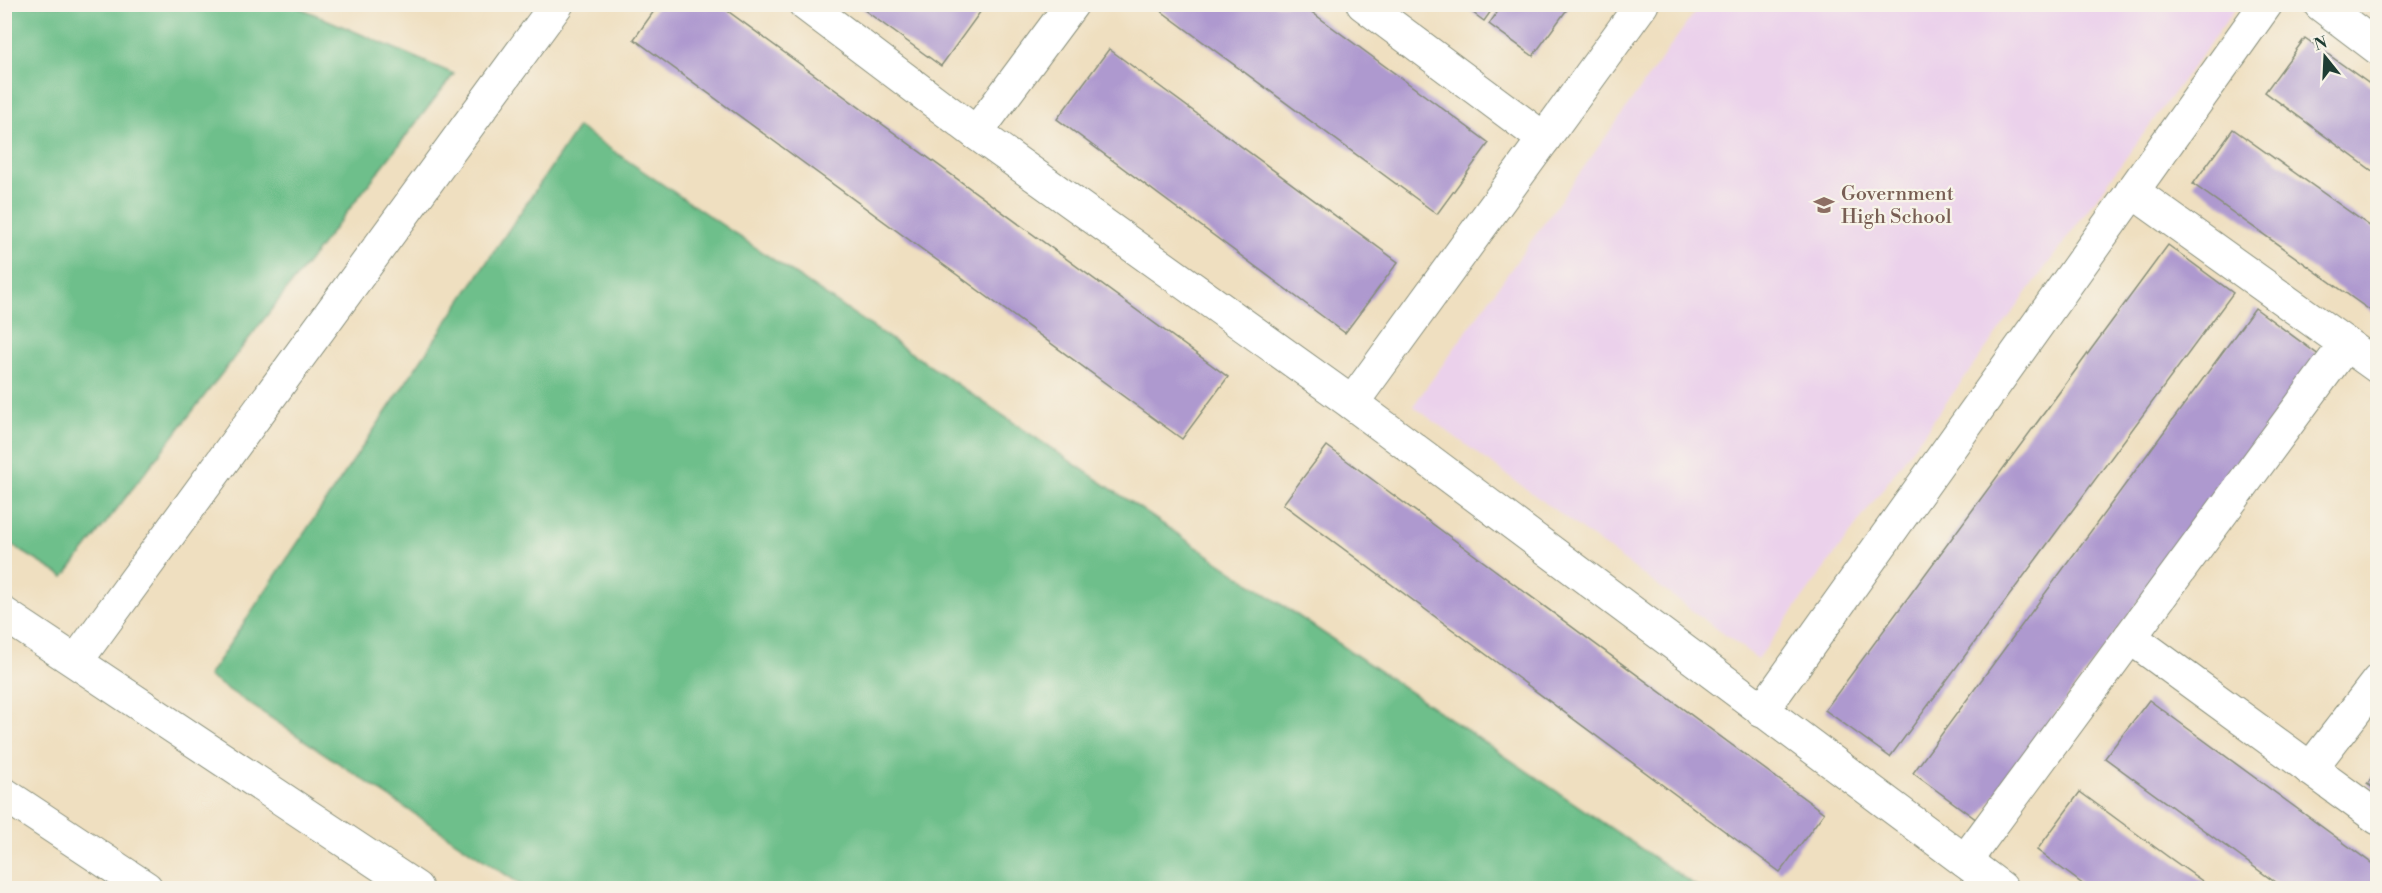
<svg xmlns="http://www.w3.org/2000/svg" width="2382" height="893" viewBox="0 0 2382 893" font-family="'Libre Bodoni',serif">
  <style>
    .built { fill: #ebd1eb }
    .forest { fill: #6ebf8b; stroke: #467e60; stroke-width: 1.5 }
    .building { fill: #ae99cf }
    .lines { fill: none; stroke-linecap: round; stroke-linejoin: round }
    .street-casing { stroke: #878e7a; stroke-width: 35 }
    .secondary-casing { stroke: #878e7a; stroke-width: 35 }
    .highway-casing { stroke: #878e7a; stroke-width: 35 }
    .street { stroke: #fff; stroke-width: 33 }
    .secondary { stroke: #fff; stroke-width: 33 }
    .highway { stroke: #fff; stroke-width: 33 }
    .labels { text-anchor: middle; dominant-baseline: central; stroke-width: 4.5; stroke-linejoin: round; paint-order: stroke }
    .education-label { font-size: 20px; fill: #785e54; stroke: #f7f3e8; text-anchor: start }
  </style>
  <rect width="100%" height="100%" fill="#f7f3e8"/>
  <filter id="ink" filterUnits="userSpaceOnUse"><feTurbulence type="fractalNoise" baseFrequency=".0167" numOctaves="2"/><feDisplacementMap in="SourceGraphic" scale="12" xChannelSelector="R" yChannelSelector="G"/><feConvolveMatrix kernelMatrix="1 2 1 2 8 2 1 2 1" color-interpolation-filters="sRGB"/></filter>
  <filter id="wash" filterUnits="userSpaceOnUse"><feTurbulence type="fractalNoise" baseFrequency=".008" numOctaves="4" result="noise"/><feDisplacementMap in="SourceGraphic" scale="24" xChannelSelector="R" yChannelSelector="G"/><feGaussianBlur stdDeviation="1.35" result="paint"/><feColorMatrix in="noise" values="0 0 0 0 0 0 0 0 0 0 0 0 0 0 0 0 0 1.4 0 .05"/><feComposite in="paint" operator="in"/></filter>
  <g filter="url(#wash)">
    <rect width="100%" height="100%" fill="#efdfc0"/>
    <path class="built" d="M 1700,5 L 2238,5 L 1758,659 L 1413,406 Z"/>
    <g class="forest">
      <path d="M 4,5 L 293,5 L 454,74 L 64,577 L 5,541 Z"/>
      <path d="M 578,127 L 1699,888 L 526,888 L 208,676 Z"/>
    </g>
    <g id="blocks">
      <g class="building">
        <path d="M 659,4 L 718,4 L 1228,377 L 1182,439 L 634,39 Z"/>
        <path d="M 856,4 L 986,4 L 941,66 Z"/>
        <path d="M 1461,4 L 1496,4 L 1484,21 Z"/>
        <path d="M 1503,4 L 1571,4 L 1533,56 L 1489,24 Z"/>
        <path d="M 1153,5 L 1302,5 L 1489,143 L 1437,214 Z"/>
        <path d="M 2305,38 L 2378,90 L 2378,175 L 2265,92 Z"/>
        <path d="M 1109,49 L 1398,262 L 1345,333 L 1057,119 Z"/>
        <path d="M 2233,129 L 2378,232 L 2378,316 L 2193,184 Z"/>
        <path d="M 2168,245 L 2233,293 L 1890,757 L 1825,710 Z"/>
        <path d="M 2255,308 L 2320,356 L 1977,820 L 1913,773 Z"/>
        <path d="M 1327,446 L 1824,813 L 1780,872 L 1283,504 Z"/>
        <path d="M 2149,700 L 2378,868 L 2378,888 L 2283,888 L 2105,758 Z"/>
        <path d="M 2378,770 L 2378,791 L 2367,784 Z"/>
        <path d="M 2080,792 L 2167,856 L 2212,888 L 2088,888 L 2037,850 Z"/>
      </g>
    </g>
  </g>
  <g filter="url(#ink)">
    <use href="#blocks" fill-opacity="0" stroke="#878e7a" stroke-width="1.5"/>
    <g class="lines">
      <g class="street-casing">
        <g id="street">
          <path d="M 805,4 L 976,133 L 1352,403 L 2001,888"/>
          <path d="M 1363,4 L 1544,139"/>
          <path d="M 2320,4 L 2378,48"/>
          <path d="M 976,133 L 1072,4"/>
          <path d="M 2132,191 L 2378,367"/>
          <path d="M 1352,403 L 1642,4"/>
          <path d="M 2130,637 L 2378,818"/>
          <path d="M 1762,711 L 2266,4"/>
          <path d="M 2310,769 L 2378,681"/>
          <path d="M 1965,861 L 2346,344"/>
        </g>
      </g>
      <g class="secondary-casing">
        <g id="secondary">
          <path d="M 4,614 L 416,888"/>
          <path d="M 77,660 L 557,4"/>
        </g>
      </g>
      <g class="highway-casing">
        <path id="highway" d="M 4,794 L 146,888"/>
      </g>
      <use href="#street" class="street"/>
      <use href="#secondary" class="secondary"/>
      <use href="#highway" class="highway"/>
    </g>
  </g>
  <defs>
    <g id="school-bare" transform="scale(1.62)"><path d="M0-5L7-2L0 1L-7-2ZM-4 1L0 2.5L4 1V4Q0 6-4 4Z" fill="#8d6e63" stroke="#f7f3e8" stroke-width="2.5" paint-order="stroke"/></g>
  </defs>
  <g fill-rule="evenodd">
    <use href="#school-bare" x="1824" y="205"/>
  </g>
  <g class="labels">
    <g class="education-label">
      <text x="1841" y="194">Government<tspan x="1841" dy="23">High School</tspan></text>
    </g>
  </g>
  <rect width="2382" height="893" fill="none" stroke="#f7f3e8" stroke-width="24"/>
  <g transform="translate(2325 57) rotate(342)" stroke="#f7f3e8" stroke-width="4.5" paint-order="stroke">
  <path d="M0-4.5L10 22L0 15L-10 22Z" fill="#1f3d34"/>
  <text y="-9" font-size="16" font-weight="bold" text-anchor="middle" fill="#1f3d34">N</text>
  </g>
</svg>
